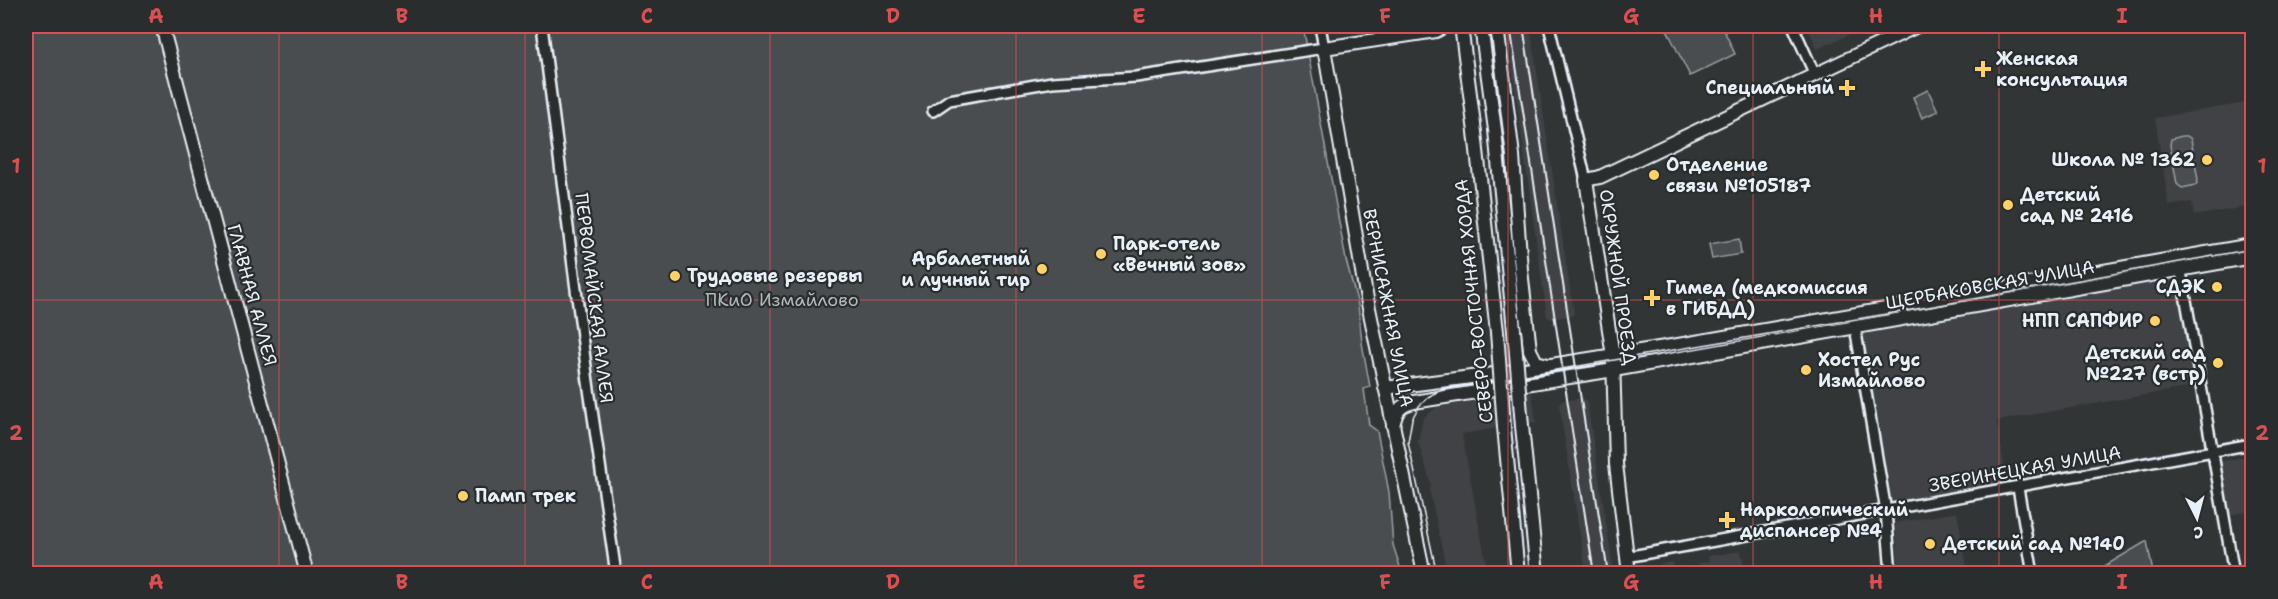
<svg xmlns="http://www.w3.org/2000/svg" width="2278" height="599" viewBox="0 0 2278 599" font-family="'Shantell Sans',sans-serif">
  <style>
    .built { fill: #3f4244 }
    .green { fill: #494d4f; stroke: #989fa4; stroke-width: 1.5 }
    .lines { fill: none; stroke-linecap: round; stroke-linejoin: round }
    .stream { stroke: #9fa5aa; stroke-width: 2 }
    .minor-casing { stroke: #e8f1f8; stroke-width: 14 }
    .major-casing { stroke: #e8f1f8; stroke-width: 16 }
    .minor { stroke: #2a2d2e; stroke-width: 9 }
    .major { stroke: #2a2d2e; stroke-width: 12 }
    .tram { stroke: #e8f1f8; stroke-width: 1.5 }
    .rail { stroke: #e8f1f8; stroke-width: 2 }
    .major-bridge-casing { stroke: #e8f1f8; stroke-width: 16; stroke-linecap: butt }
    .major-bridge { stroke: #2a2d2e; stroke-width: 12 }
    .grid { fill: none; stroke: #da5052; stroke-width: 1.5; stroke-opacity: 0.55 }
    .poi-dot { fill: #ffd166; stroke: #2a2d2e; stroke-width: 2 }
    .labels { text-anchor: middle; dominant-baseline: central; stroke-width: 4.5; stroke-linejoin: round; paint-order: stroke }
    .poi-label { font-size: 18px; font-weight: bold; fill: #e8f1f8; stroke: #2a2d2e; text-anchor: start }
    .street-label { font-size: 18px; fill: #e8f1f8; stroke: #2a2d2e }
    .park-label { font-size: 18px; fill: #b0b8bd; stroke: #2a2d2e }
    .neatline { fill: none; stroke: #da5052; stroke-width: 2 }
    .grid-label { font-size: 20px; text-anchor: middle; font-weight: bold; fill: #da5052 }
  </style>
  <rect width="100%" height="100%" fill="#323536"/>
  <filter id="ink" filterUnits="userSpaceOnUse"><feTurbulence type="fractalNoise" baseFrequency=".0167" numOctaves="2"/><feDisplacementMap in="SourceGraphic" scale="12" xChannelSelector="R" yChannelSelector="G"/><feConvolveMatrix kernelMatrix="1 2 1 2 8 2 1 2 1" color-interpolation-filters="sRGB"/></filter>
  <g filter="url(#ink)">
    <g class="built">
      <path d="M 1506,26 L 1530,26 L 1571,295 L 1574,314 L 1571,316 L 1551,319 L 1547,317 Z"/>
      <path d="M 1807,26 L 1869,26 L 1817,49 Z"/>
      <path d="M 2252,102 L 2252,206 L 2194,216 L 2192,202 L 2169,206 L 2155,118 Z"/>
      <path d="M 2178,276 L 2197,386 L 1997,421 L 2007,484 L 1895,504 L 1892,502 L 1865,343 L 1860,340 L 1860,333 Z"/>
      <path d="M 1532,393 L 1536,422 L 1462,434 L 1488,573 L 1447,573 L 1430,492 L 1431,484 L 1418,442 L 1423,418 L 1437,407 Z"/>
      <path d="M 1583,398 L 1587,401 L 1614,573 L 1586,573 L 1559,404 L 1562,401 Z"/>
      <path d="M 2252,456 L 2252,511 L 2228,515 L 2221,461 Z"/>
      <path d="M 1957,512 L 1968,573 L 1915,573 L 1914,569 L 1899,571 L 1895,523 Z"/>
      <path d="M 1741,551 L 1745,573 L 1661,573 L 1660,564 L 1672,562 L 1674,570 L 1699,566 L 1699,563 L 1709,561 L 1708,556 Z"/>
    </g>
    <g class="green">
      <path d="M 26,26 L 1303,26 L 1346,260 L 1358,305 L 1362,343 L 1370,387 L 1364,389 L 1369,425 L 1377,431 L 1389,492 L 1393,545 L 1402,573 L 26,573 Z"/>
      <path d="M 1665,26 L 1722,26 L 1735,54 L 1690,76 Z"/>
      <path d="M 1928,90 L 1938,111 L 1922,118 L 1913,97 Z"/>
      <path d="M 2182,136 L 2187,136 L 2191,139 L 2198,180 L 2196,185 L 2182,188 L 2177,184 L 2170,145 L 2171,139 Z"/>
      <path d="M 1739,239 L 1741,254 L 1712,259 L 1709,244 Z"/>
      <path d="M 2147,541 L 2153,573 L 2092,573 L 2093,573 Z"/>
    </g>
    <g class="lines">
      <path class="stream" d="M 26,422 L 29,427"/>
      <g class="minor-casing">
        <g id="minor">
          <path d="M 542,26 L 588,382 L 616,574"/>
          <path d="M 1549,26 L 1586,180"/>
          <path d="M 1793,26 L 1815,75"/>
          <path d="M 933,111 L 949,100 L 1052,82 L 1136,77 L 1324,48 L 1320,26"/>
          <path d="M 2180,266 L 2234,574"/>
          <path d="M 1853,315 L 1886,511 L 1891,574"/>
          <path d="M 2018,488 L 2033,574"/>
          <path d="M 1626,557 L 2252,444"/>
        </g>
      </g>
      <g class="major-casing">
        <g id="major">
          <path d="M 162,26 L 307,574"/>
          <path d="M 1461,26 L 1475,132 L 1497,332"/>
          <path d="M 1481,26 L 1495,130 L 1514,330"/>
          <path d="M 1497,26 L 1513,156 L 1521,270 L 1530,350 L 1536,362 L 1548,365"/>
          <path d="M 1385,388 L 1487,375 L 1678,345 L 2252,245"/>
          <path d="M 1393,426 C 1396,412 1399,405 1414,402 L 1614,370 L 2252,257"/>
          <path d="M 1522,426 L 1537,574"/>
          <path d="M 1504,427 L 1518,574"/>
          <path d="M 1424,574 L 1365,289 L 1324,48 L 1436,31 L 1445,26"/>
          <path d="M 1629,574 L 1616,464 L 1613,356 L 1586,180 L 1600,177 L 1917,26"/>
        </g>
      </g>
      <use href="#minor" class="minor"/>
      <use href="#major" class="major"/>
      <path class="tram" d="M 1437,574 L 1408,442 L 1412,419 L 1419,406 L 1428,397 L 1443,389 L 1934,306 L 2252,249"/>
      <g class="rail">
        <path d="M 1510,26 L 1594,574"/>
        <path d="M 1523,26 L 1608,574"/>
      </g>
      <g class="major-bridge-casing">
        <g id="major-bridge">
          <path d="M 1514,330 L 1522,426"/>
          <path d="M 1497,332 L 1504,427"/>
        </g>
      </g>
      <use href="#major-bridge" class="major-bridge"/>
    </g>
  </g>
  <path class="grid" d="M 279,26 L 279,574M 525,26 L 525,574M 770,26 L 770,574M 1016,26 L 1016,574M 1262,26 L 1262,574M 1508,26 L 1508,574M 1753,26 L 1753,574M 1999,26 L 1999,574M 26,300 L 2252,300"/>
  <g class="poi-dot">
    <path d="M1980 60h6v6h6v6h-6v6h-6v-6h-6v-6h6z"/>
    <path d="M1844 79h6v6h6v6h-6v6h-6v-6h-6v-6h6z"/>
    <circle cx="2207" cy="160" r="6"/>
    <circle cx="1654" cy="175" r="6"/>
    <circle cx="2008" cy="205" r="6"/>
    <circle cx="1101" cy="254" r="6"/>
    <circle cx="1042" cy="269" r="6"/>
    <circle cx="675" cy="276" r="6"/>
    <circle cx="2217" cy="287" r="6"/>
    <path d="M1649 289h6v6h6v6h-6v6h-6v-6h-6v-6h6z"/>
    <circle cx="2155" cy="321" r="6"/>
    <circle cx="2218" cy="363" r="6"/>
    <circle cx="1806" cy="370" r="6"/>
    <circle cx="463" cy="496" r="6"/>
    <path d="M1724 511h6v6h6v6h-6v6h-6v-6h-6v-6h6z"/>
    <circle cx="1930" cy="544" r="6"/>
  </g>
  <g class="labels">
    <g class="poi-label">
      <text x="1996" y="59">Женская<tspan x="1996" dy="21">консультация</tspan></text>
      <text x="1834" y="88" text-anchor="end">Специальный</text>
      <text x="2195" y="160" text-anchor="end">Школа № 1362</text>
      <text x="1666" y="165">Отделение<tspan x="1666" dy="21">связи №105187</tspan></text>
      <text x="2020" y="195">Детский<tspan x="2020" dy="21">сад № 2416</tspan></text>
      <text x="1113" y="244">Парк-отель<tspan x="1113" dy="21">«Вечный зов»</tspan></text>
      <text x="1030" y="259" text-anchor="end">Арбалетный<tspan x="1030" dy="21">и лучный тир</tspan></text>
      <text x="687" y="276">Трудовые резервы</text>
      <text x="2205" y="287" text-anchor="end">СДЭК</text>
      <text x="1666" y="288">Гимед (медкомиссия<tspan x="1666" dy="21">в ГИБДД)</tspan></text>
      <text x="2143" y="321" text-anchor="end">НПП САПФИР</text>
      <text x="2206" y="353" text-anchor="end">Детский сад<tspan x="2206" dy="21">№227 (встр)</tspan></text>
      <text x="1818" y="360">Хостел Рус<tspan x="1818" dy="21">Измайлово</tspan></text>
      <text x="475" y="496">Памп трек</text>
      <text x="1740" y="510">Наркологический<tspan x="1740" dy="21">диспансер №4</tspan></text>
      <text x="1942" y="544">Детский сад №140</text>
    </g>
    <g class="street-label">
      <text transform="translate(1618 277) rotate(82)">ОКРУЖНОЙ ПРОЕЗД</text>
      <text transform="translate(1990 285) rotate(-10)">ЩЕРБАКОВСКАЯ УЛИЦА</text>
      <text transform="translate(252 295) rotate(75)">ГЛАВНАЯ АЛЛЕЯ</text>
      <text transform="translate(594 298) rotate(83)">ПЕРВОМАЙСКАЯ АЛЛЕЯ</text>
      <text transform="translate(1474 301) rotate(-96)">СЕВЕРО-ВОСТОЧНАЯ ХОРДА</text>
      <text transform="translate(1388 308) rotate(79)">ВЕРНИСАЖНАЯ УЛИЦА</text>
      <text transform="translate(2025 469) rotate(-10)">ЗВЕРИНЕЦКАЯ УЛИЦА</text>
    </g>
    <g class="park-label">
      <text x="782" y="300">ПКиО Измайлово</text>
    </g>
  </g>
  <rect width="2278" height="599" fill="none" stroke="#2a2d2e" stroke-width="66"/>
  <g transform="translate(2197 518) rotate(174)" stroke="#2a2d2e" stroke-width="4.5" paint-order="stroke">
  <path d="M0-4.5L10 22L0 15L-10 22Z" fill="#e8f1f8"/>
  <text y="-9" font-size="16" font-weight="bold" text-anchor="middle" fill="#e8f1f8">С</text>
  </g>
  <rect x="33" y="33" width="2212" height="533" class="neatline"/>
  <g class="grid-label">
    <text x="156" y="23">A</text>
    <text x="402" y="23">B</text>
    <text x="647" y="23">C</text>
    <text x="893" y="23">D</text>
    <text x="1139" y="23">E</text>
    <text x="1385" y="23">F</text>
    <text x="1631" y="23">G</text>
    <text x="1876" y="23">H</text>
    <text x="2122" y="23">I</text>
    <text x="16" y="173">1</text>
    <text x="2262" y="173">1</text>
    <text x="16" y="440">2</text>
    <text x="2262" y="440">2</text>
    <text x="156" y="589">A</text>
    <text x="402" y="589">B</text>
    <text x="647" y="589">C</text>
    <text x="893" y="589">D</text>
    <text x="1139" y="589">E</text>
    <text x="1385" y="589">F</text>
    <text x="1631" y="589">G</text>
    <text x="1876" y="589">H</text>
    <text x="2122" y="589">I</text>
  </g>
</svg>
